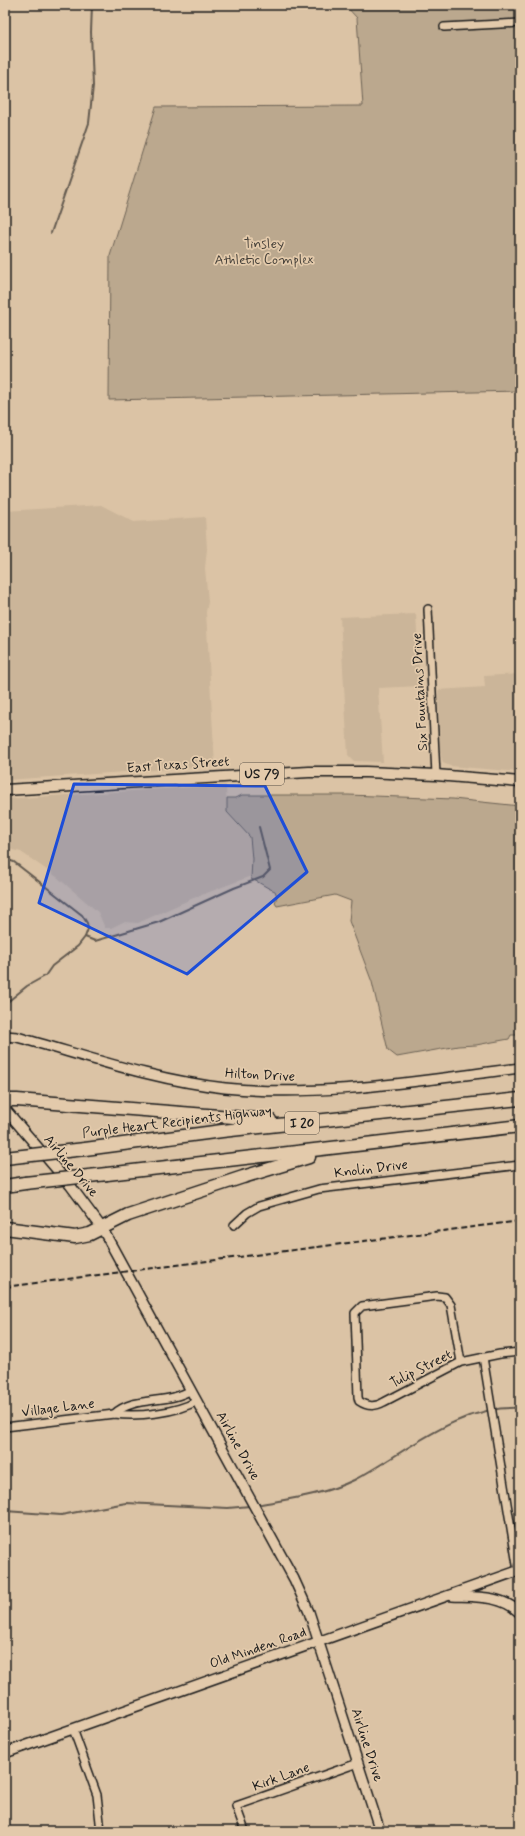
<svg xmlns="http://www.w3.org/2000/svg" width="525" height="1836" viewBox="0 0 525 1836" font-family="Mynerve,sans-serif">
  <style>
    .built { fill: #cbb599 }
    .green { fill: #bba88e; stroke: #6c6255 }
    .lines { fill: none; stroke-linecap: round; stroke-linejoin: round }
    .stream { stroke: #635a4f; stroke-width: 2 }
    .street-casing { stroke: #1c1c1c; stroke-width: 10 }
    .secondary-casing { stroke: #1c1c1c; stroke-width: 12 }
    .primary-casing { stroke: #1c1c1c; stroke-width: 13 }
    .highway-casing { stroke: #1c1c1c; stroke-width: 15 }
    .street { stroke: #e3caab; stroke-width: 7 }
    .secondary { stroke: #e3caab; stroke-width: 9 }
    .primary { stroke: #e3caab; stroke-width: 10 }
    .highway { stroke: #e3caab; stroke-width: 12 }
    .rail { stroke: #1c1c1c; stroke-width: 2; stroke-dasharray: 6 3; stroke-linecap: butt }
    .highway-bridge-casing { stroke: #1c1c1c; stroke-width: 15; stroke-linecap: butt }
    .highway-bridge { stroke: #e3caab; stroke-width: 12 }
    .marked { fill: #1d4ed8; fill-opacity: 0.2; stroke: #1d4ed8; stroke-width: 3; stroke-linejoin: round }
    .labels { text-anchor: middle; dominant-baseline: central; stroke-width: 3.5; stroke-linejoin: round; paint-order: stroke }
    .shield { fill: #e3caab; stroke: #585047; stroke-width: 1 }
    .shield-label { font-size: 13px; font-weight: bold; fill: #1c1c1c }
    .park-label { font-size: 14px; fill: #443f38; stroke: #e3caab }
    .street-label { font-size: 14px; fill: #1c1c1c; stroke: #e3caab }
  </style>
  <rect width="100%" height="100%" fill="#dbc3a5"/>
  <filter id="ink" filterUnits="userSpaceOnUse"><feTurbulence type="fractalNoise" baseFrequency=".025" numOctaves="2"/><feDisplacementMap in="SourceGraphic" scale="8" xChannelSelector="R" yChannelSelector="G"/><feConvolveMatrix kernelMatrix="1 2 1 2 8 2 1 2 1" color-interpolation-filters="sRGB"/></filter>
  <g filter="url(#ink)">
    <g class="built">
      <path d="M 101,505 L 134,522 L 205,517 L 207,549 L 205,568 L 208,602 L 206,612 L 215,766 L 5,780 L 5,511 Z"/>
      <path d="M 416,614 L 420,686 L 378,688 L 383,762 L 354,761 L 348,755 L 340,617 Z"/>
      <path d="M 520,674 L 520,772 L 450,766 L 443,763 L 440,752 L 438,690 L 485,687 L 484,676 Z"/>
      <path d="M 226,785 L 227,812 L 250,837 L 252,859 L 251,876 L 191,899 L 138,923 L 123,922 L 111,928 L 105,928 L 98,912 L 57,877 L 21,852 L 5,848 L 5,799 Z"/>
    </g>
    <g class="green">
      <path d="M 345,5 L 520,5 L 520,391 L 109,400 L 110,256 L 156,107 L 363,106 L 357,18 Z"/>
      <path d="M 242,795 L 348,795 L 453,799 L 520,806 L 520,1035 L 511,1035 L 509,1039 L 476,1045 L 458,1046 L 397,1057 L 388,1050 L 372,982 L 349,921 L 351,901 L 335,895 L 277,906 L 275,903 L 277,896 L 275,891 C 266,888 260,882 251,879 L 252,859 L 250,837 L 227,812 L 227,798 L 236,798 Z"/>
    </g>
    <g class="lines">
      <g class="stream">
        <path d="M 51,233 L 89,123 L 93,86 L 91,32 L 92,5"/>
        <path d="M 5,859 L 14,862 L 82,915 L 87,923 L 88,929 L 85,937 L 78,946 L 52,966 L 45,976 L 27,986 L 5,1004"/>
        <path d="M 85,937 L 95,941 L 159,922 L 234,888 L 263,877 L 270,870 L 259,827"/>
        <path d="M 256,1505 C 289,1499 323,1495 354,1480 C 406,1453 457,1405 520,1408"/>
        <path d="M 5,1511 L 61,1515 L 126,1503 L 228,1508 L 250,1506"/>
      </g>
      <g class="street-casing">
        <g id="street">
          <path d="M 444,27 L 520,23"/>
          <path d="M 428,609 L 436,775"/>
          <path d="M 234,1225 L 247,1213 L 259,1206 L 319,1189 L 520,1165"/>
          <path d="M 483,1357 L 518,1571"/>
          <path d="M 461,1362 L 451,1305 L 445,1297 L 437,1296 L 362,1306 L 355,1313 L 358,1397 L 359,1401 C 368,1407 375,1407 384,1402 L 461,1362 L 500,1354 L 520,1352"/>
          <path d="M 114,1414 C 135,1395 167,1405 191,1390"/>
          <path d="M 5,1427 L 114,1414 C 138,1417 176,1413 197,1401"/>
          <path d="M 73,1729 L 97,1795 L 101,1831"/>
          <path d="M 245,1831 L 236,1806 L 358,1763"/>
        </g>
      </g>
      <g class="secondary-casing">
        <g id="secondary">
          <path d="M 5,1036 L 17,1037 C 86,1056 153,1080 225,1088 C 323,1098 423,1080 520,1068"/>
          <path d="M 5,1109 L 70,1185 L 102,1228 L 294,1579 L 309,1612 L 380,1831"/>
          <path d="M 452,1596 C 476,1597 502,1595 520,1613"/>
          <path d="M 5,1753 L 520,1570"/>
        </g>
      </g>
      <g class="primary-casing">
        <path id="primary" d="M 5,790 L 309,772 L 366,772 L 436,775 L 520,782"/>
      </g>
      <g class="highway-casing">
        <g id="highway">
          <path d="M 5,1104 L 10,1100 L 17,1100 L 270,1120"/>
          <path d="M 85,1149 L 222,1131 L 520,1099"/>
          <path d="M 107,1174 L 520,1126"/>
          <path d="M 5,1186 L 25,1183"/>
          <path d="M 5,1228 L 75,1237 L 90,1234 L 128,1215 L 243,1177 L 309,1157"/>
        </g>
      </g>
      <use href="#street" class="street"/>
      <use href="#secondary" class="secondary"/>
      <use href="#primary" class="primary"/>
      <use href="#highway" class="highway"/>
      <path class="rail" d="M 5,1287 L 520,1221"/>
      <g class="highway-bridge-casing">
        <g id="highway-bridge">
          <path d="M 5,1158 L 85,1149"/>
          <path d="M 25,1183 L 107,1174"/>
        </g>
      </g>
      <use href="#highway-bridge" class="highway-bridge"/>
    </g>
  </g>
  <path class="marked" d="M 74,784 L 265,786 L 307,872 L 187,974 L 39,903 Z"/>
  <g class="labels">
    <g class="shield">
      <rect x="240" y="763" width="44" height="22" rx="3"/>
      <rect x="285" y="1112" width="34" height="22" rx="3"/>
    </g>
    <g class="shield-label">
      <text x="262" y="774">US 79</text>
      <text x="302" y="1123">I 20</text>
    </g>
    <g class="park-label">
      <text x="264" y="244">Tinsley<tspan x="264" dy="16">Athletic Complex</tspan></text>
    </g>
    <g class="street-label">
      <text transform="translate(420 692) rotate(-93)">Six Fountains Drive</text>
      <text transform="translate(178 765) rotate(-4)">East Texas Street</text>
      <text transform="translate(260 1075) rotate(3)">Hilton Drive</text>
      <text transform="translate(177 1122) rotate(-7)">Purple Heart Recipients Highway</text>
      <text transform="translate(71 1166) rotate(50)">Airline Drive</text>
      <text transform="translate(371 1169) rotate(-7)">Knolin Drive</text>
      <text transform="translate(421 1369) rotate(-27)">Tulip Street</text>
      <text transform="translate(58 1408) rotate(-7)">Village Lane</text>
      <text transform="translate(238 1446) rotate(61)">Airline Drive</text>
      <text transform="translate(258 1648) rotate(-19)">Old Minden Road</text>
      <text transform="translate(367 1745) rotate(72)">Airline Drive</text>
      <text transform="translate(281 1777) rotate(-20)">Kirk Lane</text>
    </g>
  </g>
  <rect width="525" height="1836" fill="none" stroke="#e3caab" stroke-width="20"/>
  <rect x="10" y="10" width="505" height="1816" fill="none" stroke="#1c1c1c" stroke-width="1.5" filter="url(#ink)"/>
</svg>
